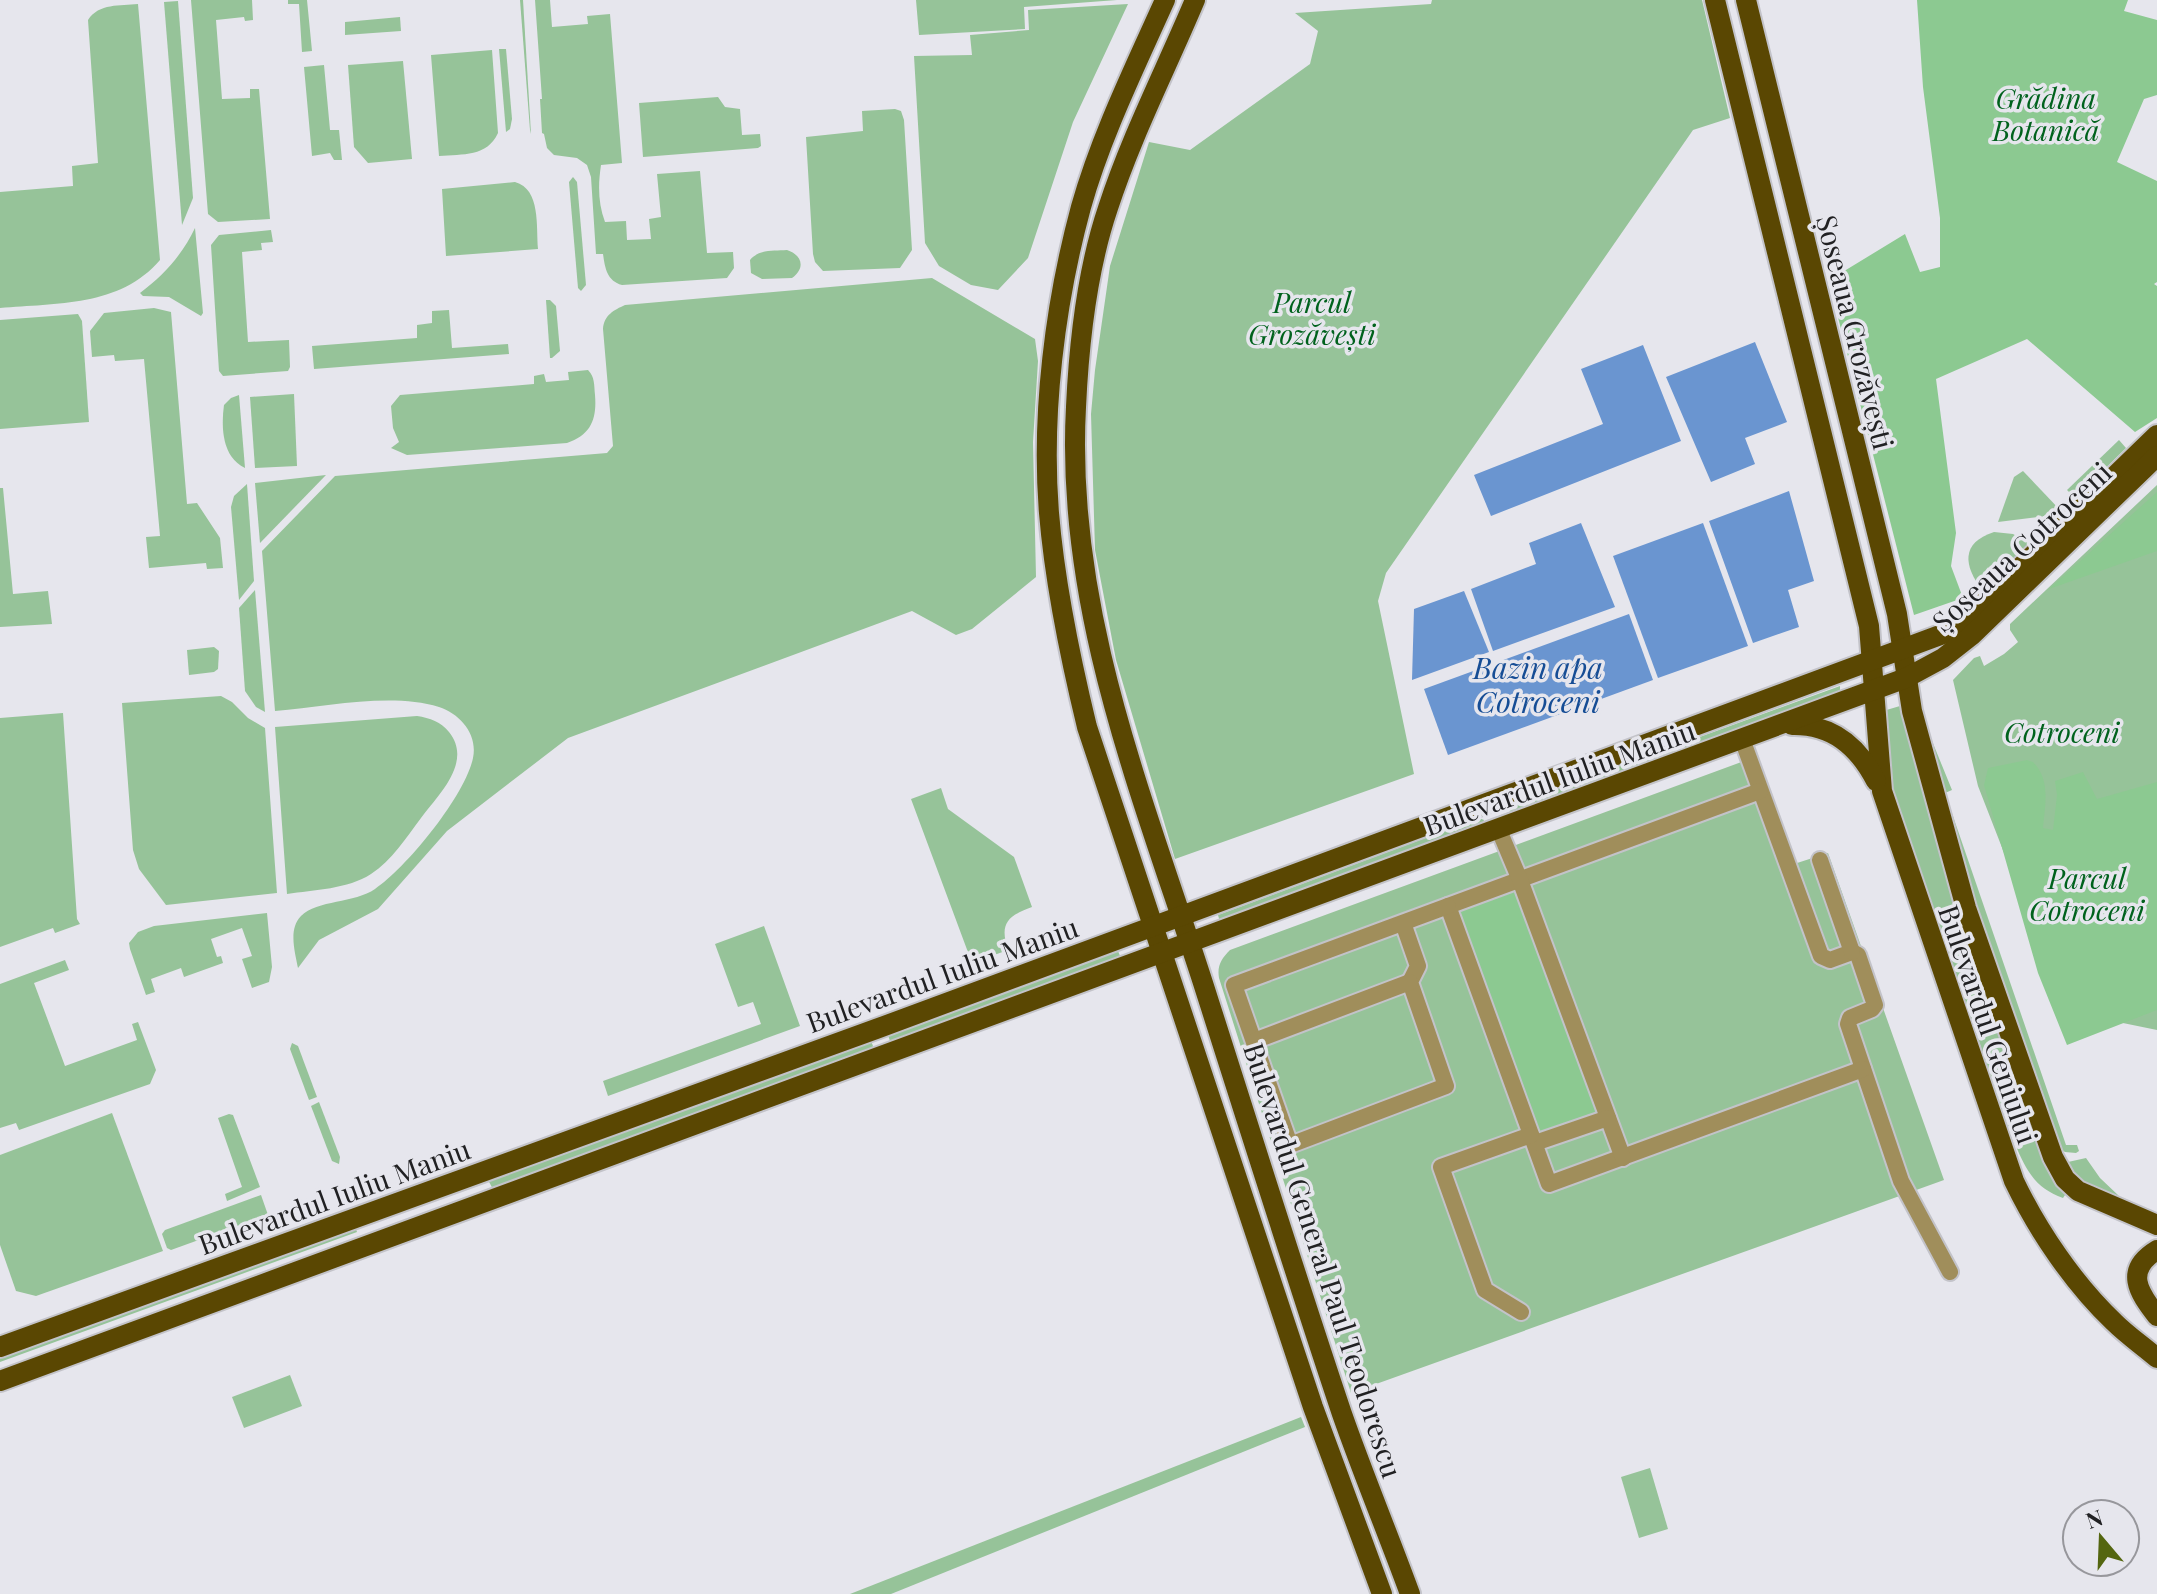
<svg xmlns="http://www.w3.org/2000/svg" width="2157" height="1594" viewBox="0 0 2157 1594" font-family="'Playfair Display',serif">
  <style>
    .green { fill: #96c399 }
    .forest { fill: #8cc991 }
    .water { fill: #6a95d0 }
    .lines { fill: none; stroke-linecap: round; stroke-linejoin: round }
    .minor-casing { stroke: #c3c3c9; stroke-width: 20 }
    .major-casing { stroke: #c3c3c9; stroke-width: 24 }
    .minor { stroke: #a08e5b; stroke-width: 16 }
    .major { stroke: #5a4702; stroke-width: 20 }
    .labels { text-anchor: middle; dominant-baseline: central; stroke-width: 7; stroke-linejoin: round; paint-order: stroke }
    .park-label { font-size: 28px; font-style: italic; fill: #00621d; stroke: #e6e6ed }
    .street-label { font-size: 28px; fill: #212123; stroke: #e6e6ed }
    .water-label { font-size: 30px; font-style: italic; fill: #164d95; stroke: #e6e6ed }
  </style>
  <rect width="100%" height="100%" fill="#e6e6ed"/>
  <g class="green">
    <path d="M 191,0 L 252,0 L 253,20 L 245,21 L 244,17 L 216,20 L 222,99 L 250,98 L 250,89 L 259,89 L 270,219 L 218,222 L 208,214 Z"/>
    <path d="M 288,0 L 307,0 L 312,51 L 302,52 L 299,4 L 288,4 Z"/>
    <path d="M 520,0 L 523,0 L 531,134 L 530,130 Z"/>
    <path d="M 535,0 L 550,0 L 552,27 L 588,24 L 587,16 L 610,14 L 622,163 L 601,165 C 598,185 598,203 605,222 L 626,221 L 627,240 L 651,239 L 649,219 L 661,217 L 657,174 L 700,171 L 707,253 L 733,252 L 734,268 L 727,278 L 622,285 C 607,281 605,268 603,254 L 596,254 L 591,177 L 587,165 L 577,158 L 554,155 L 547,148 L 544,134 L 542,133 L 540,99 L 542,99 Z"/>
    <path d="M 916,0 L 1117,0 L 1024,7 L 1025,29 L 919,35 Z"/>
    <path d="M 1432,0 L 1702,0 L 1730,118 L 1693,130 L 1386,573 L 1378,601 L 1414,774 L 1175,859 L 1116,660 L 1095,550 L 1091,414 L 1095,370 L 1110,266 L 1149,142 L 1190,150 L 1310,64 L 1318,31 L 1295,13 L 1431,4 Z"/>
    <path d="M 178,1 L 193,198 L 182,225 L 164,2 Z"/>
    <path d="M 138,4 L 160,260 C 120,307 56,303 0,308 L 0,192 L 73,186 L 72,166 L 98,163 L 88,20 C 99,3 120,6 138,4 Z"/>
    <path d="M 1128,4 L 1073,122 L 1028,258 L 998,290 L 971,285 L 939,266 L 925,243 L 914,56 L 972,55 L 970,35 L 1029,30 L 1028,10 Z"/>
    <path d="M 400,17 L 401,31 L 345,35 L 345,22 Z"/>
    <path d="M 499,49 L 506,49 L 512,119 L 510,129 L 506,132 Z"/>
    <path d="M 492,50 L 498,133 C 487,157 463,154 439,156 L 431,55 Z"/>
    <path d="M 403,61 L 412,159 L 368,163 L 354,147 L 348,65 Z"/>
    <path d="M 324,65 L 330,130 L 339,130 L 342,160 L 334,160 L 330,153 L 312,156 L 304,67 Z"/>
    <path d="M 718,97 L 725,107 L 740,109 L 742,135 L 760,134 L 761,146 L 758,148 L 643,157 L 639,103 Z"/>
    <path d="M 895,109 L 901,111 L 904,120 L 912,250 L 900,268 L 823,271 L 815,262 L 813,254 L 806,137 L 863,131 L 862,111 Z"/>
    <path d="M 573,177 L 577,182 L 586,285 L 581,291 L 578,288 L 569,182 Z"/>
    <path d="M 515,182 C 541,189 536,227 538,249 L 446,256 L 442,189 Z"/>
    <path d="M 195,228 L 203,313 L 201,316 L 169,297 L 143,296 L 140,293 C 164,275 182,255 195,228 Z"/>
    <path d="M 271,230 L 273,242 L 261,243 L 262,250 L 242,252 L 248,342 L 289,340 L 290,367 L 288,371 L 223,376 L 219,371 L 211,245 L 219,235 Z"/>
    <path d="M 787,250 C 802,255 806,268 792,278 L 762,279 L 751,273 L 750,260 C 759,249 774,251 787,250 Z"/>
    <path d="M 932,278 L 1035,339 L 1038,361 L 1033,442 L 1036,577 L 972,629 L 956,635 L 912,611 L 568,738 L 447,831 L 378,909 L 319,940 L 298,968 C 295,952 288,929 301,916 C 317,900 355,903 375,889 C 407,867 465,796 473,758 C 478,734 460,714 439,707 C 391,692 325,707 275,711 L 262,551 L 335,476 L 607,453 L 613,446 L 603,329 C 604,315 614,310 625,305 Z"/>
    <path d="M 546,300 L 550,300 L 556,306 L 560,351 L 552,358 L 550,358 Z"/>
    <path d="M 154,308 L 171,312 L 187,504 L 197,503 L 220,538 L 223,568 L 207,569 L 206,563 L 149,568 L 146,537 L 160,536 L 144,359 L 115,361 L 114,355 L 92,357 L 90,331 L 104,313 Z"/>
    <path d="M 449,310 L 452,348 L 508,344 L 509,354 L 314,369 L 312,346 L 417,338 L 417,325 L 432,323 L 432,311 Z"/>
    <path d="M 78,314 L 82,321 L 89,422 L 0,429 L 0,320 Z"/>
    <path d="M 588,370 C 595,377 594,385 595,395 C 597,419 591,435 567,443 L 407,455 L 391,448 L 399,442 L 393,428 L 391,406 L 400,395 L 534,384 L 534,376 L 544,374 L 546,382 L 569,380 L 568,372 Z"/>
    <path d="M 294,394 L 297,466 L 255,468 L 250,397 Z"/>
    <path d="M 239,395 L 245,468 C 222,457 221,428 224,405 L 231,398 Z"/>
    <path d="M 2119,440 L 2126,448 L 2075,498 L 2067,490 Z"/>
    <path d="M 2023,471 L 2061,511 L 2055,515 L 1998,522 L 2014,477 Z"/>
    <path d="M 326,475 L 260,543 L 255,483 Z"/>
    <path d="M 247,484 L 254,581 L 239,600 L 231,507 L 234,496 Z"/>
    <path d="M 2157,485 L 2157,1030 L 2118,1022 L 2073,1030 L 1978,786 L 1953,680 L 1974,658 L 1980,656 L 1984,666 L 2004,654 L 2018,642 L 2010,630 L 2010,624 Z"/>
    <path d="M 0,488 L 3,488 L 13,594 L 48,591 L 52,624 L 0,627 Z"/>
    <path d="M 1994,532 L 2013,534 L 2029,543 L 1982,590 C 1964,566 1960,543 1994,532 Z"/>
    <path d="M 255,590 L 265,712 L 256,707 L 245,691 L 239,608 Z"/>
    <path d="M 214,647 L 219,651 L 218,669 L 214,672 L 189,675 L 187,650 Z"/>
    <path d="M 1840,686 L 1840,692 L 1512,813 L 1508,810 L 1510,806 Z"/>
    <path d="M 221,696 L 232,702 L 248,718 L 265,728 L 277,893 L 166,905 L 139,869 L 133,850 L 122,703 Z"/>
    <path d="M 1900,706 L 1920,781 L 2067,1192 L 2063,1198 C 2035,1188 2026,1170 2015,1144 L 1893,798 L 1886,767 L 1883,711 Z"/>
    <path d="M 63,713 L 77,919 L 80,924 L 55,933 L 53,928 L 0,947 L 0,718 Z"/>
    <path d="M 417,716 C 430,718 441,722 449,732 C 473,762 439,794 421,818 C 406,838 392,860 371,874 C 348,889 314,890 287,894 L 275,727 Z"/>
    <path d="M 1930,736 L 1952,790 L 1945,793 L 2066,1145 L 2077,1145 L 2079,1151 L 2076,1153 L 2065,1152 L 2058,1147 L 1988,953 Z"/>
    <path d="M 1755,757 L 1794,864 L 1828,853 L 1944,1180 L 1351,1393 L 1219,978 C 1217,966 1221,959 1230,950 Z"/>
    <path d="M 941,788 L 948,809 L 1014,857 L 1032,907 C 1008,916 999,923 1008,950 L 972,963 L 911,799 Z"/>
    <path d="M 1479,818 L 1484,820 L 1482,825 L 1220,922 L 1218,915 Z"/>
    <path d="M 267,913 L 272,967 L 269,982 L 252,988 L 242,959 L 252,956 L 242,928 L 211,939 L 217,957 L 221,956 L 223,963 L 184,977 L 181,968 L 151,979 L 155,992 L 146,995 L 130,949 L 129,943 L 138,932 L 154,926 Z"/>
    <path d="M 764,926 L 800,1026 L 608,1096 L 603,1081 L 761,1024 L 753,1002 L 738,1007 L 715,944 Z"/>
    <path d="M 1116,946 L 1122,961 L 896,1044 L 890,1041 L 888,1035 Z"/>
    <path d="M 65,960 L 69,970 L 34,983 L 65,1066 L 137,1040 L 132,1024 L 138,1022 L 156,1070 L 150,1084 L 19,1130 L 16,1123 L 0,1128 L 0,984 Z"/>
    <path d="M 871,1041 L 873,1046 L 870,1053 L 494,1191 L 488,1180 Z"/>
    <path d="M 292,1043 L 298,1046 L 317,1097 L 309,1100 L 290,1049 Z"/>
    <path d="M 319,1102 L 340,1157 L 339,1164 L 332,1161 L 311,1106 Z"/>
    <path d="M 112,1113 L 163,1251 L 36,1296 L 16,1291 L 0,1245 L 0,1155 Z"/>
    <path d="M 229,1114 L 233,1115 L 260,1187 L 227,1201 L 225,1194 L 242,1187 L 218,1118 Z"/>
    <path d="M 2086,1158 L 2100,1178 L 2119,1196 L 2086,1184 L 2071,1173 L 2068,1162 Z"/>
    <path d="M 261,1195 L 268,1215 L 171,1250 L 167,1248 L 162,1234 L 165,1230 Z"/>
    <path d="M 355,1227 L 357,1232 L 0,1362 L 0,1357 Z"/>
    <path d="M 290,1375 L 302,1406 L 244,1428 L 232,1397 Z"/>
    <path d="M 1301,1417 L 1305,1427 L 891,1594 L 850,1594 Z"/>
    <path d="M 1650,1468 L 1668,1529 L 1639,1538 L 1621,1477 Z"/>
  </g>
  <g class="forest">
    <path d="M 1917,0 L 2128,0 L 2124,11 L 2157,20 L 2157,95 L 2144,99 L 2117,162 L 2157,181 L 2157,282 L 2154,284 L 2157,286 L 2157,418 L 2135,432 L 2027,339 L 1936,379 L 1956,533 L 1951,566 L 1963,598 L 1914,615 L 1830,286 L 1841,273 L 1905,234 L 1920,272 L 1940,267 L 1940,218 L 1923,87 Z"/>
    <path d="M 2157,492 L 2157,551 L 2049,589 Z"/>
    <path d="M 2027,760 L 2033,762 C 2051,780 2045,805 2043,828 L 2053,830 L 2057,795 L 2055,781 L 2083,772 L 2097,799 L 2157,782 L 2157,1010 L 2067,1045 L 2038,973 L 1984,785 L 1988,768 Z"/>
    <path d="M 1516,891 L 1596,1112 L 1539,1132 L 1459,912 Z"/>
  </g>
  <g class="water">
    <path d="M 1755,342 L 1787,422 L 1745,438 L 1755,464 L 1711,482 L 1666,377 Z"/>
    <path d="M 1643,345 L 1681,441 L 1491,516 L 1474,475 L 1603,424 L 1581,369 Z"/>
    <path d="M 1789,491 L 1814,581 L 1788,590 L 1799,627 L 1753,643 L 1709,521 Z"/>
    <path d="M 1581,523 L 1615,607 L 1493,651 L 1471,589 L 1536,564 L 1529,543 Z"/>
    <path d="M 1703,523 L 1748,646 L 1658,678 L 1613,556 Z"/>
    <path d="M 1464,591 L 1489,652 L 1412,680 L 1414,609 Z"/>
    <path d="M 1629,614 L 1653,680 L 1448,755 L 1424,689 Z"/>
  </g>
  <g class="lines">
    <g class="minor-casing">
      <g id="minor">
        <path d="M 1742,739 L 1821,956 L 1830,960 L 1852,952 L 1858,955 L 1875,1005 L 1872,1009 L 1850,1018 L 1848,1024 L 1901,1181 L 1950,1272"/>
        <path d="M 1760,791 L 1448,906 L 1549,1184 L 1863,1069"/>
        <path d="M 1499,830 L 1520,880 L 1623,1158"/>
        <path d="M 1820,860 L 1852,952"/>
        <path d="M 1403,923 L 1418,966 L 1410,982 L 1446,1086 L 1290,1145 L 1234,985 L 1448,906"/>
        <path d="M 1254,1041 L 1410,982"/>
        <path d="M 1535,1143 L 1608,1118"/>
        <path d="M 1521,1312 L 1485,1290 L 1441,1167 L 1531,1135"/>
      </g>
    </g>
    <g class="major-casing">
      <g id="major">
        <path d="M 1165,0 C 1135,67 1101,136 1081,207 C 1055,303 1041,414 1049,513 C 1055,586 1070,657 1087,727 L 1313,1407 L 1382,1594"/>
        <path d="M 1195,0 C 1166,69 1131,137 1108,208 C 1087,270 1079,342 1076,407 C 1065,609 1142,794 1203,983 C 1249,1127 1294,1271 1342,1414 C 1363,1474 1388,1534 1410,1594"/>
        <path d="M 1715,0 L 1869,626 L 1882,791 L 2014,1181 C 2038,1231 2074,1284 2114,1322 C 2127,1335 2143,1346 2157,1358"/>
        <path d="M 1746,0 L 1897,614 L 1912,711 L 1966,908 L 2053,1157 L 2065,1179 L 2078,1191 L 2157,1225"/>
        <path d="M 1792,725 C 1832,724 1858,746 1876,781"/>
        <path d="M 2157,1250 C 2124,1270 2138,1292 2157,1316"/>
        <path d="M 0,1347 L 876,1029 L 1943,634 L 1965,621 L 2157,435"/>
        <path d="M 0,1381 L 1906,678 L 1943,658 L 1971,636 L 2157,456"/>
      </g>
    </g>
    <use href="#minor" class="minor"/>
    <use href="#major" class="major"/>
  </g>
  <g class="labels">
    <g class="park-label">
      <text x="2046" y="97">Grădina<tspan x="2046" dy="32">Botanică</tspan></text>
      <text x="1312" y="301">Parcul<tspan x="1312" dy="32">Grozăvești</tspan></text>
      <text x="2062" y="731">Cotroceni</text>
      <text x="2087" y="877">Parcul<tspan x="2087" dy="32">Cotroceni</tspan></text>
    </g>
    <g class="street-label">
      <text transform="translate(1856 332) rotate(76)">Șoseaua Grozăvești</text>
      <text transform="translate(2021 546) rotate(-43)">Șoseaua Cotroceni</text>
      <text transform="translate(1559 777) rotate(-20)">Bulevardul Iuliu Maniu</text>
      <text transform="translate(942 974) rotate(-20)">Bulevardul Iuliu Maniu</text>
      <text transform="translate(1989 1024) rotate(71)">Bulevardul Geniului</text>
      <text transform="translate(334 1196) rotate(-20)">Bulevardul Iuliu Maniu</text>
      <text transform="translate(1324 1260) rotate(72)">Bulevardul General Paul Teodorescu</text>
    </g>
    <g class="water-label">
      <text x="1538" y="667">Bazin apa<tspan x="1538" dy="34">Cotroceni</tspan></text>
    </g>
  </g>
  <g transform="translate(2101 1538) rotate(341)"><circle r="38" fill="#e6e6ed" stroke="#97979c" stroke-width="2"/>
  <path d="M0-6L14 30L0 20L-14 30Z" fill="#546610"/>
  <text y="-12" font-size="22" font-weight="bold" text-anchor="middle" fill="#212123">N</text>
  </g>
</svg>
